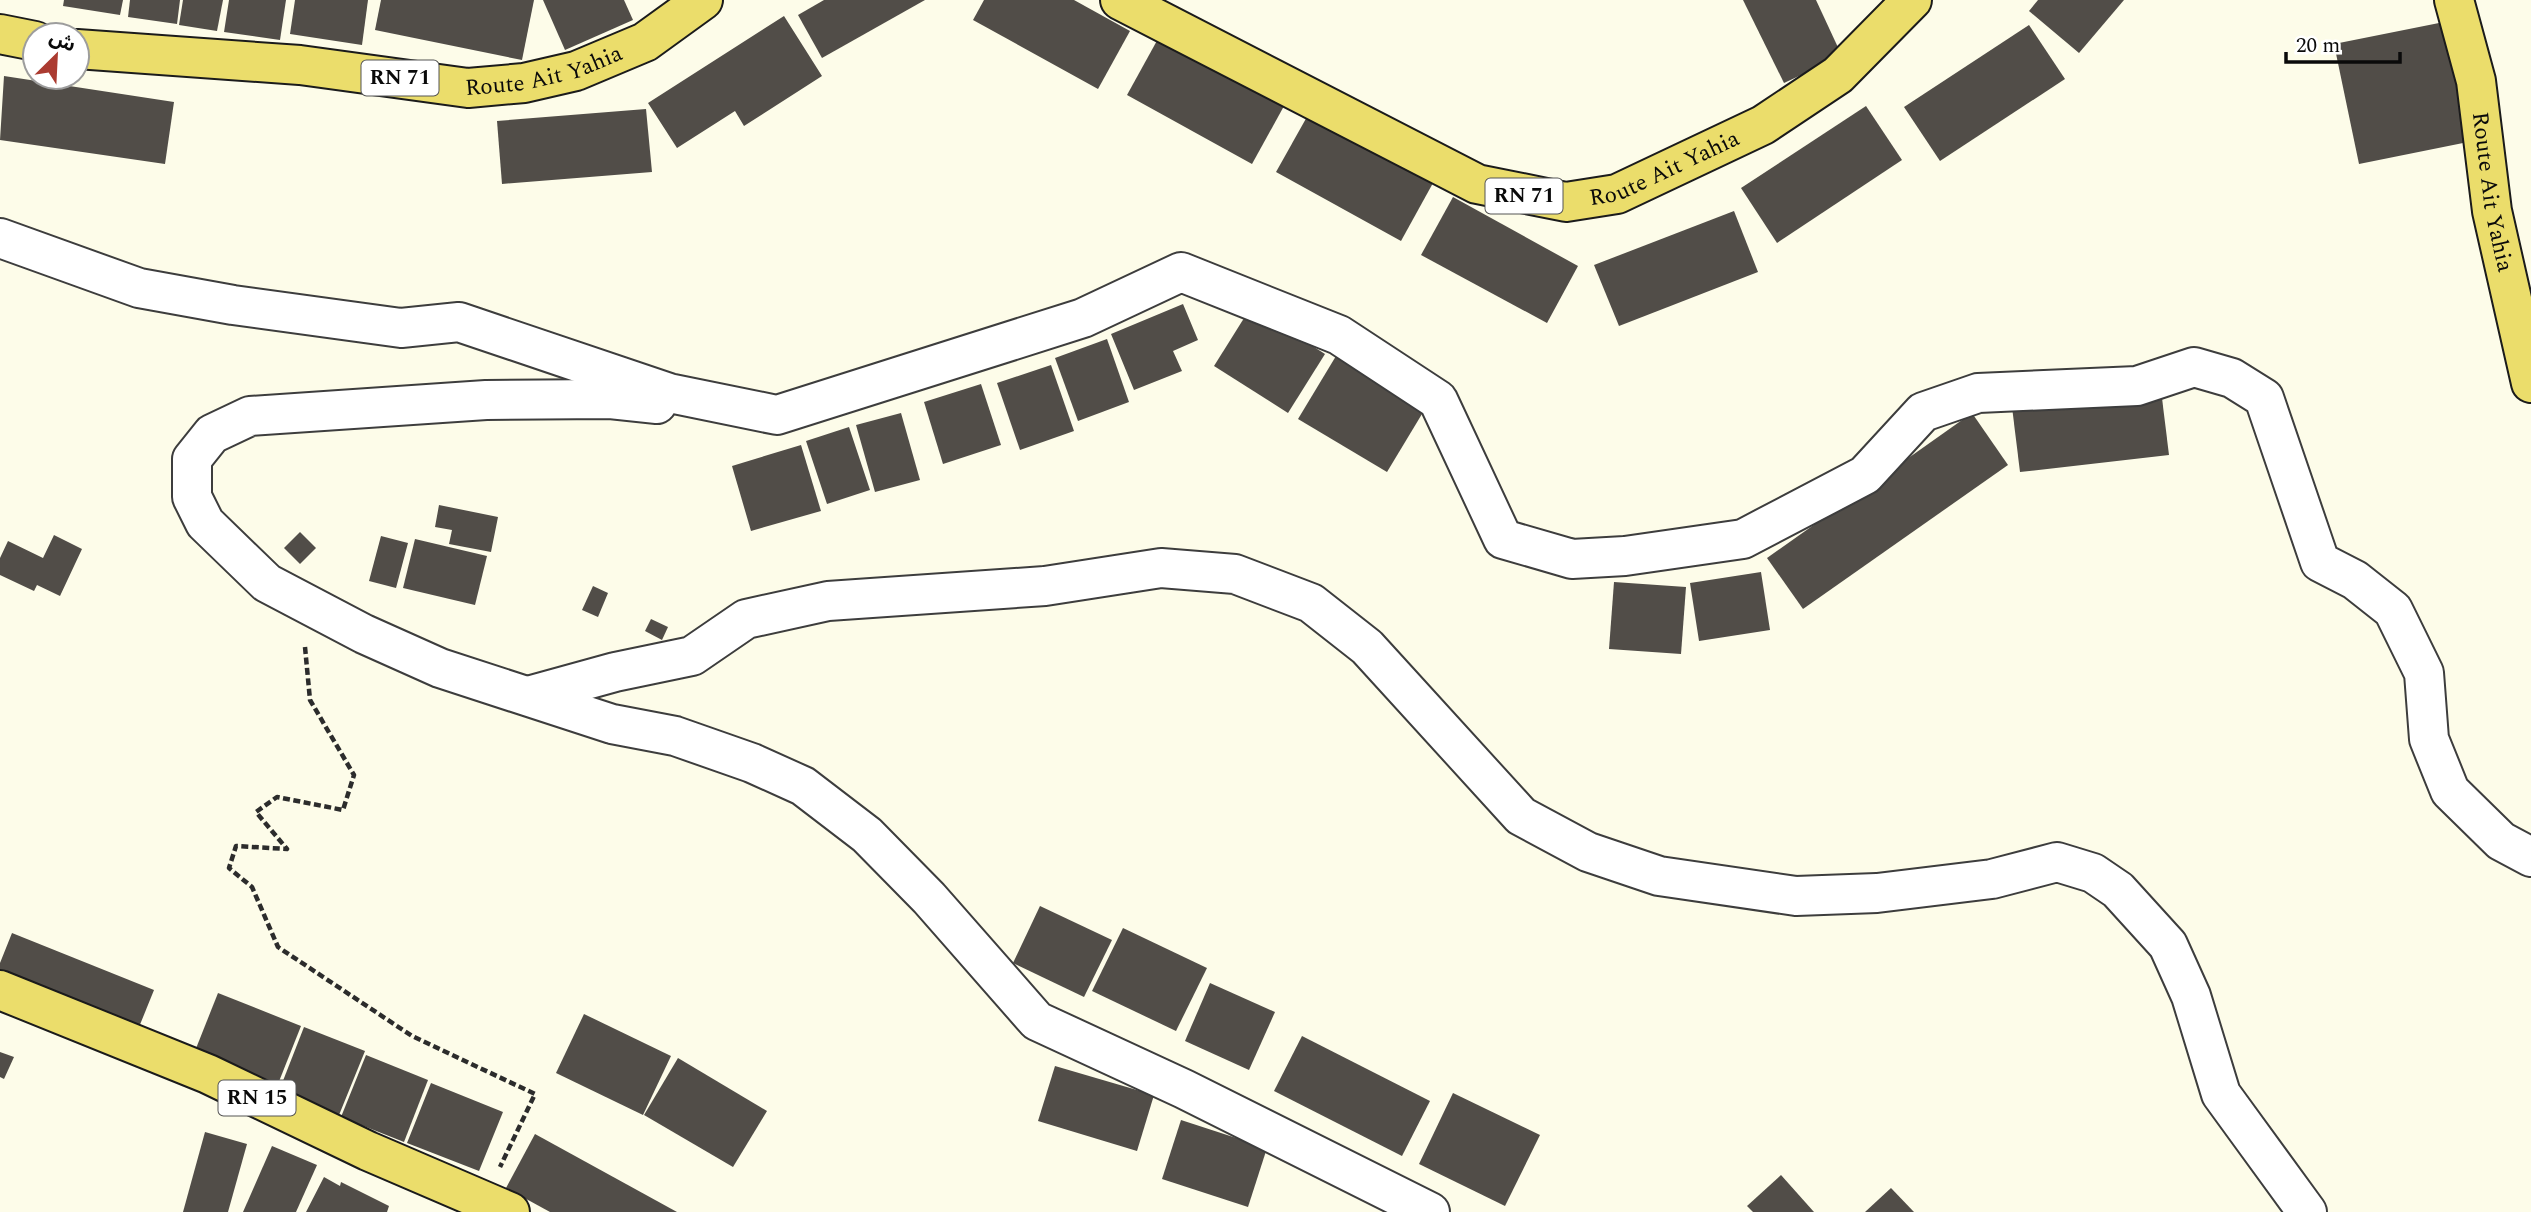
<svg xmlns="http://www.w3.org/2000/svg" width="2531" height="1212" viewBox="0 0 2531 1212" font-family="Spectral,'Noto Sans Arabic',serif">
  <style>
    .building { fill: #514d48 }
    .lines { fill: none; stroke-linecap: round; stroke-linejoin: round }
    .minor-casing { stroke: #3d3d3d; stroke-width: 42 }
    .primary-casing { stroke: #1b1b1b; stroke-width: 42 }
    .path { stroke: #2c2c2c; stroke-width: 4.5; stroke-dasharray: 7 3.5; stroke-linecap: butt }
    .minor { stroke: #fff; stroke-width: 38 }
    .primary { stroke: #ebdd6b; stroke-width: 38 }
    .labels { text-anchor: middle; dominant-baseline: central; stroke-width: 7; stroke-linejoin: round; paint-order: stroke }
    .shield { fill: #fff; stroke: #545454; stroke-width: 2 }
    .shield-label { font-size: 21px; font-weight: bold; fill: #0a0a0a }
    .street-label { font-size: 23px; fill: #0a0a0a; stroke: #fff }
  </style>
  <rect width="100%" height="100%" fill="#fdfce9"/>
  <g class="building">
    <path d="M 64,0 L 123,0 L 120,15 L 63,6 Z"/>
    <path d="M 130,0 L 180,0 L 177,24 L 128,17 Z"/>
    <path d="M 183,0 L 223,0 L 217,31 L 179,25 Z"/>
    <path d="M 229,0 L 286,0 L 280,40 L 224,32 Z"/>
    <path d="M 295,0 L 368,0 L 362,45 L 290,34 Z"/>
    <path d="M 381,0 L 534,0 L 522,60 L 375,30 Z"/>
    <path d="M 543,0 L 624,0 L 633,20 L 565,50 Z"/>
    <path d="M 824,0 L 925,0 L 822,58 L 798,15 Z"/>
    <path d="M 984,0 L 1074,0 L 1130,31 L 1098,89 L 973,20 Z"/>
    <path d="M 1743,0 L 1816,0 L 1842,56 L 1784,83 Z"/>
    <path d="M 2038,0 L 2124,0 L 2079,53 L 2029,11 Z"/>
    <path d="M 784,16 L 822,76 L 744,126 L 735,111 L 677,148 L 648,103 Z"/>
    <path d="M 2449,21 L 2473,141 L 2359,164 L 2334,44 Z"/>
    <path d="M 2029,25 L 2065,79 L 1940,161 L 1904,107 Z"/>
    <path d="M 1159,37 L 1284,106 L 1252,164 L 1127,95 Z"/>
    <path d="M 4,76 L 174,102 L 165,164 L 0,140 Z"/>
    <path d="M 1866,106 L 1902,160 L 1777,243 L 1741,188 Z"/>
    <path d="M 646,109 L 652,172 L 502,184 L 497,121 Z"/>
    <path d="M 1308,115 L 1433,183 L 1401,241 L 1276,172 Z"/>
    <path d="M 1453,197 L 1578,266 L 1547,323 L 1421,255 Z"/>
    <path d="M 1734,211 L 1758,272 L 1619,326 L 1594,265 Z"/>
    <path d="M 1183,304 L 1198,340 L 1173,351 L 1182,371 L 1134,390 L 1111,334 Z"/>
    <path d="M 1251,307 L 1325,354 L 1288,413 L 1214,366 Z"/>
    <path d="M 1107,339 L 1129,402 L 1078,421 L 1055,358 Z"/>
    <path d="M 1336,356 L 1425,409 L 1387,472 L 1298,419 Z"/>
    <path d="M 1051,365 L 1074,431 L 1020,450 L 997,383 Z"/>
    <path d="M 981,384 L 1001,445 L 943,464 L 924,402 Z"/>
    <path d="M 2161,390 L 2169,455 L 2020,472 L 2012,407 Z"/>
    <path d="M 901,413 L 920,480 L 875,492 L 856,425 Z"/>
    <path d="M 1972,413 L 2008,465 L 1803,609 L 1767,558 Z"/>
    <path d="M 849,427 L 870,490 L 827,504 L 806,441 Z"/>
    <path d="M 801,445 L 821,511 L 751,531 L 732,466 Z"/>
    <path d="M 439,505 L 498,517 L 491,552 L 449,544 L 452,530 L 435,527 Z"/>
    <path d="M 300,532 L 316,548 L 300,564 L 284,548 Z"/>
    <path d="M 54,535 L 82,549 L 60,596 L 37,585 L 34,591 L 0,575 L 0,558 L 8,541 L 43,558 Z"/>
    <path d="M 381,536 L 408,543 L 396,588 L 369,581 Z"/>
    <path d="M 415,539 L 487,556 L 475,605 L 403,588 Z"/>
    <path d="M 1761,572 L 1770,630 L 1699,641 L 1690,583 Z"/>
    <path d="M 1614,582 L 1686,587 L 1681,654 L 1609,649 Z"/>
    <path d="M 593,586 L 608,593 L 598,617 L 582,610 Z"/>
    <path d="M 651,619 L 668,627 L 662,640 L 645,631 Z"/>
    <path d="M 1040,906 L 1112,940 L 1084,997 L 1013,963 Z"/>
    <path d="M 1123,928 L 1207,968 L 1176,1031 L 1092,991 Z"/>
    <path d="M 12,933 L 154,990 L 135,1037 L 0,983 L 0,963 Z"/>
    <path d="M 1210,983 L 1275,1012 L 1249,1070 L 1185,1041 Z"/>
    <path d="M 218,993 L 301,1026 L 276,1089 L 193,1056 Z"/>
    <path d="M 584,1014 L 671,1056 L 643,1115 L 556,1073 Z"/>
    <path d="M 304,1027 L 365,1051 L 339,1115 L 279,1091 Z"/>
    <path d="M 1302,1036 L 1430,1101 L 1402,1156 L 1274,1091 Z"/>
    <path d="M 0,1052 L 14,1057 L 4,1079 L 0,1077 Z"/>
    <path d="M 366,1055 L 428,1080 L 404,1142 L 341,1117 Z"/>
    <path d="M 678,1058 L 767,1111 L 733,1167 L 644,1115 Z"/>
    <path d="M 1055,1066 L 1154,1095 L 1137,1151 L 1038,1121 Z"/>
    <path d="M 431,1083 L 503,1112 L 479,1171 L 407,1143 Z"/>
    <path d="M 1453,1093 L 1540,1135 L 1505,1206 L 1419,1164 Z"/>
    <path d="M 1181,1120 L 1267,1148 L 1248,1207 L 1162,1179 Z"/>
    <path d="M 205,1132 L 247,1144 L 228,1212 L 183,1212 Z"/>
    <path d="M 535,1134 L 677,1212 L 550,1212 L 506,1188 Z"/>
    <path d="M 272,1146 L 317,1165 L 296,1212 L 243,1212 Z"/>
    <path d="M 1781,1175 L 1814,1212 L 1753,1212 L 1747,1206 Z"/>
    <path d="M 324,1177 L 340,1186 L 341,1182 L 389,1206 L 387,1212 L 306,1212 Z"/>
    <path d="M 1891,1188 L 1914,1212 L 1865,1212 Z"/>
  </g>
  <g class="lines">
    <g class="minor-casing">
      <g id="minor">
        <path d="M 0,238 L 139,288 L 233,305 L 401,328 L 459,322 L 669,393 L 777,415 L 1083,318 L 1181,272 L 1339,335 L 1438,400 L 1503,539 L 1572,559 L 1625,556 L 1743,539 L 1865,475 L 1923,412 L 1978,393 L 2137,386 L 2194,367 L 2232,378 L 2264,398 L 2320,562 L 2355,580 L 2393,610 L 2424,673 L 2429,739 L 2450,791 L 2501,841 L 2531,857"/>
        <path d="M 657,404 L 610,399 L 486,400 L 250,416 L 212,434 L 192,459 L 192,497 L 205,523 L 267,583 L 364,634 L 440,668 L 612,724 L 675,736 L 752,763 L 803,786 L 867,835 L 929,898 L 1037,1021 L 1184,1089 L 1430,1212"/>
        <path d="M 528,696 L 615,672 L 692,656 L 746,619 L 828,601 L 1045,586 L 1161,568 L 1235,574 L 1311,603 L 1367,647 L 1521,816 L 1588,852 L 1659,876 L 1796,896 L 1877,893 L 1992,879 L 2057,862 L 2093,873 L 2118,890 L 2168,945 L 2191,996 L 2221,1094 L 2307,1212"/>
      </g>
    </g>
    <g class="primary-casing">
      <g id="primary">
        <path id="s1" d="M 1120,0 L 1477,184 L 1566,202 L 1617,194 L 1763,125 L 1838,75 L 1912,0"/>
        <path id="s2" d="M 2454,0 L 2476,81 L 2492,211 L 2531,383"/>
        <path d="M 0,34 L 35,41"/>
        <path id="s3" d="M 77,49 L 300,65 L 468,88 L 524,83 L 576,71 L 645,42 L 703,0"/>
        <path d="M 0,990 L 208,1074 L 368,1151 L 510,1212"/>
      </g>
    </g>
    <path class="path" d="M 305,647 L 310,700 L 354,775 L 343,810 L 277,797 L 256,812 L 287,849 L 236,846 L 229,868 L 252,887 L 278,947 L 412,1036 L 535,1094 L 500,1167"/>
    <use href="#minor" class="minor"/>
    <use href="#primary" class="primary"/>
  </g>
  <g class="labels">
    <g class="shield">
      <rect x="361.5" y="60.5" width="77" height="35" rx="5"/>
      <rect x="1485.5" y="178.5" width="77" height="35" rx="5"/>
      <rect x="218.5" y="1080.5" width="77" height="35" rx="5"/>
    </g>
    <g class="shield-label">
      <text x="400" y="78">RN 71</text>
      <text x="1524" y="196">RN 71</text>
      <text x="257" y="1098">RN 15</text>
    </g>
    <g class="street-label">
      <text stroke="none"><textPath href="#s3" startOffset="471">Route Ait Yahia</textPath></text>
      <text stroke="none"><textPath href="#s1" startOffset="597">Route Ait Yahia</textPath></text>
      <text stroke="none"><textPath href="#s2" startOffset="196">Route Ait Yahia</textPath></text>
    </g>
  </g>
  <g transform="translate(56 56) rotate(24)"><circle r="33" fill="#ffffff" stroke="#9d9d9d" stroke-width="2"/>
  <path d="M0-5L12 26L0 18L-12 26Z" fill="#ab3b31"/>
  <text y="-10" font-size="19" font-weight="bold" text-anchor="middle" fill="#0a0a0a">ش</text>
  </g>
  <path d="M2286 52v10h114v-10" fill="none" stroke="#0a0a0a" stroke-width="3.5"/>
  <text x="2296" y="52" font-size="21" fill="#0a0a0a" stroke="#ffffff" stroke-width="5" paint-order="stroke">20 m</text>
</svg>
